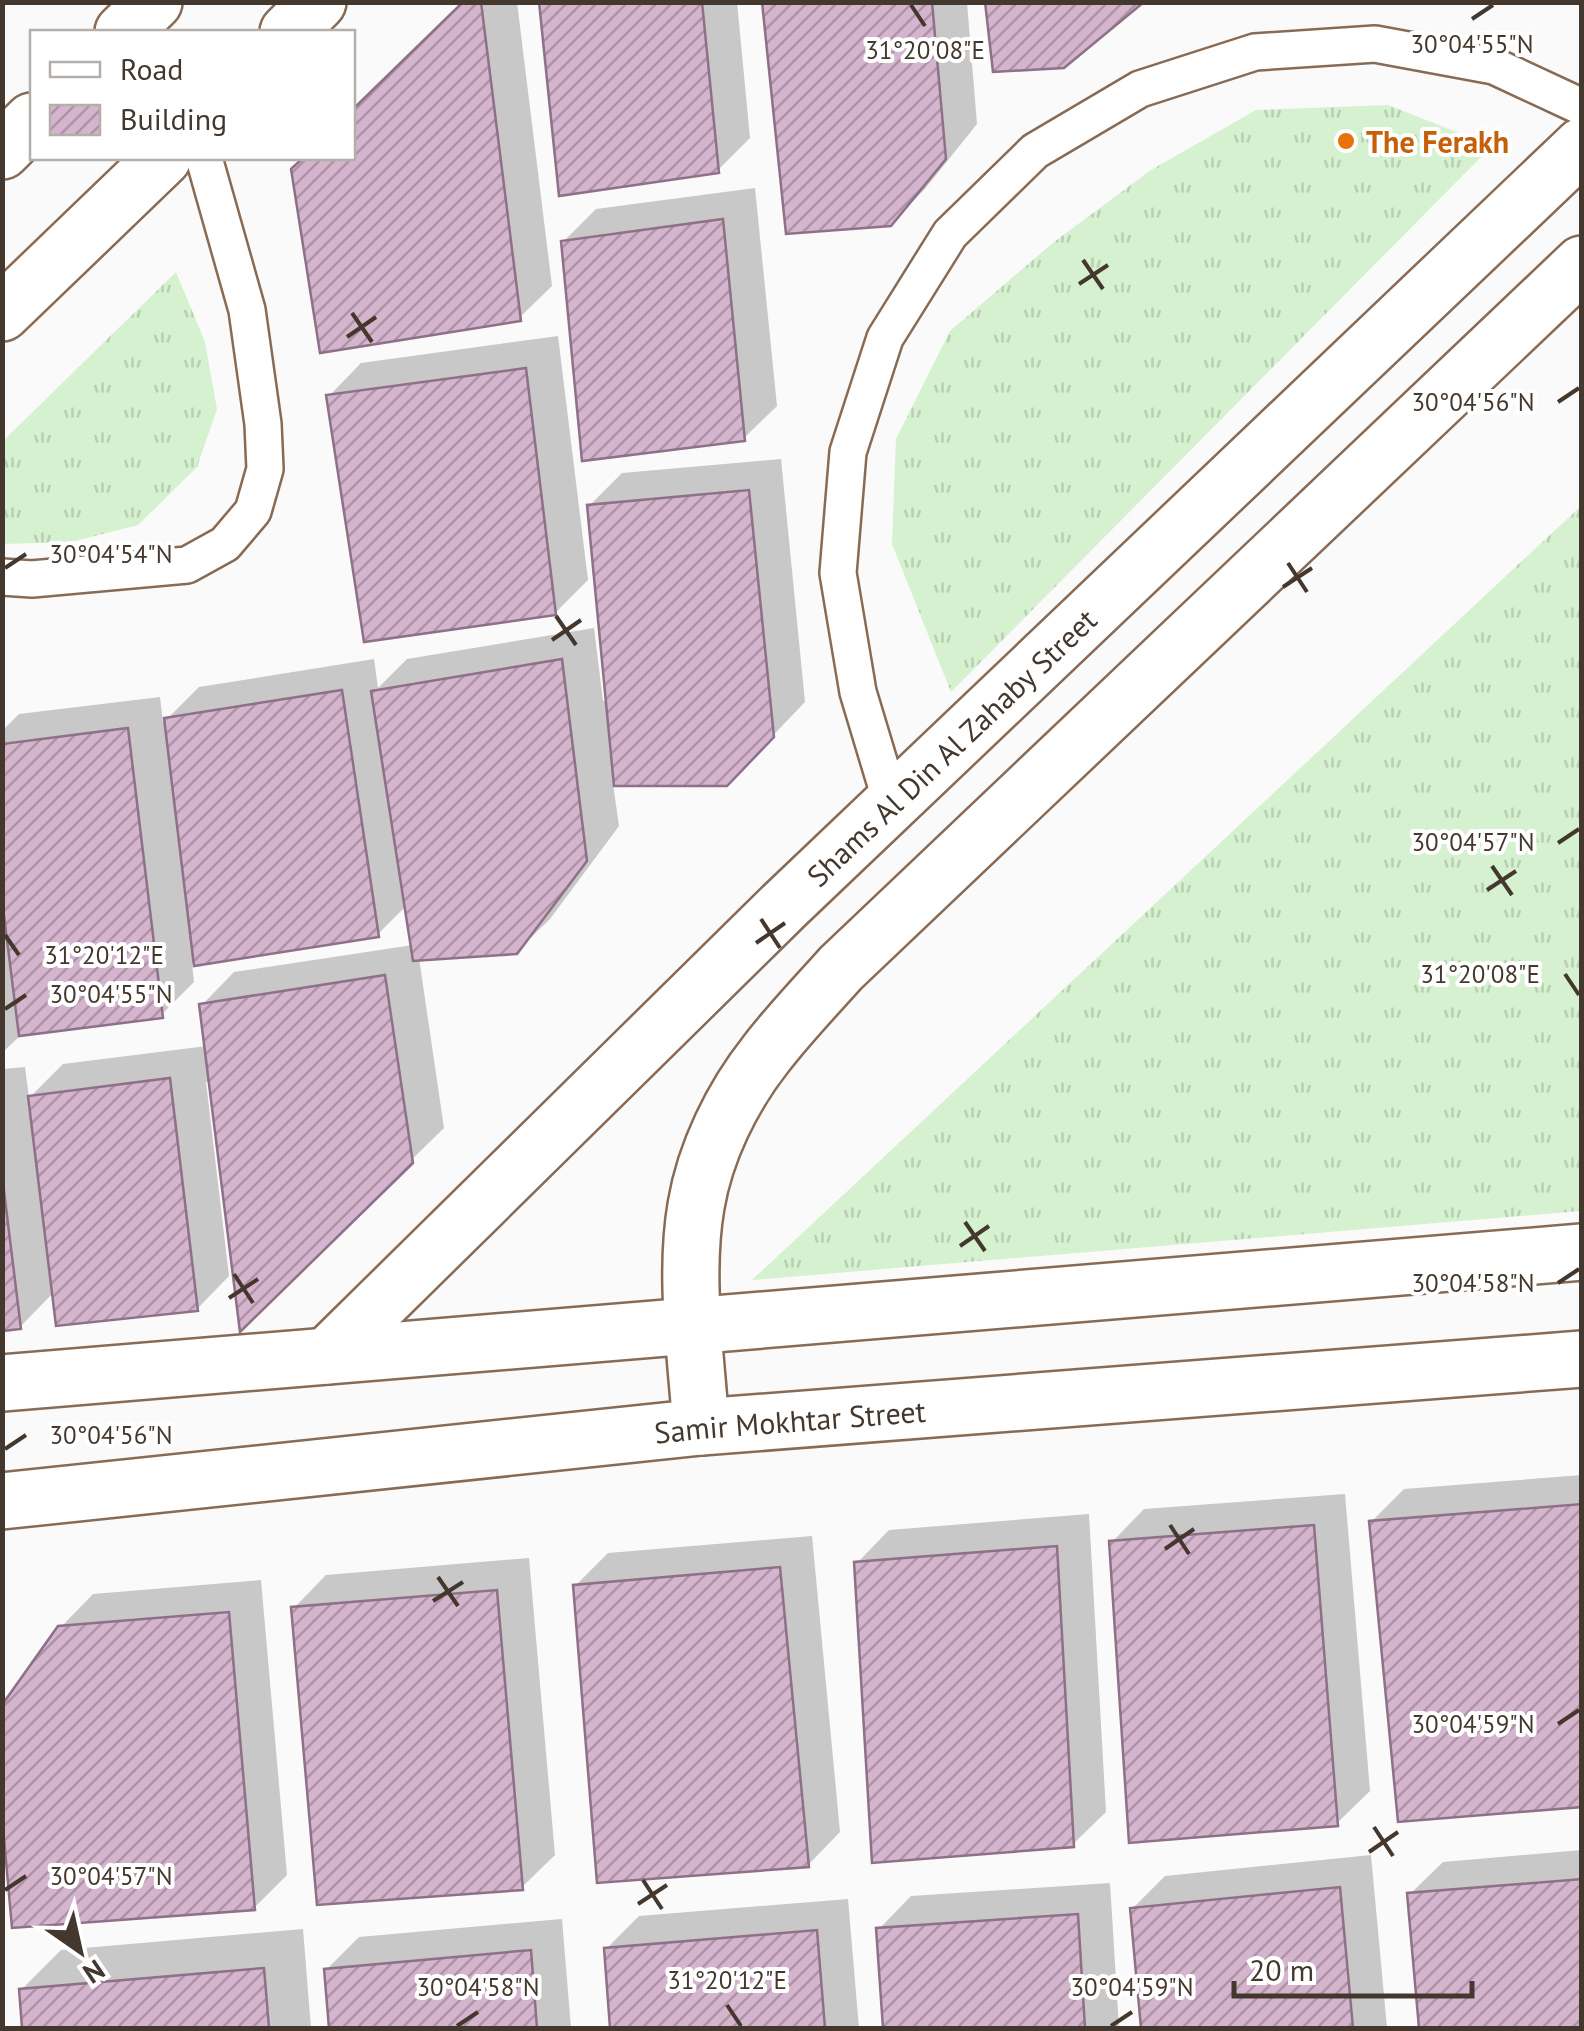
<svg xmlns="http://www.w3.org/2000/svg" width="1584" height="2031" viewBox="0 0 1584 2031" font-family="'PT Sans',sans-serif">
  <style>
    .grass { fill: url(#grass-tufts) }
    .shadow { fill: #0003 }
    .building { fill: url(#building-hatch); stroke: #8e7087; stroke-width: 2.5 }
    .lines { fill: none; stroke-linecap: round; stroke-linejoin: round }
    .lane-casing { stroke: #886b55; stroke-width: 40 }
    .street-casing { stroke: #886b55; stroke-width: 60 }
    .secondary-casing { stroke: #886b55; stroke-width: 60 }
    .lane { stroke: #fff; stroke-width: 35 }
    .street { stroke: #fff; stroke-width: 55 }
    .secondary { stroke: #fff; stroke-width: 55 }
    .ticks { fill: none; stroke: #44372d; stroke-width: 4 }
    .food-dot { fill: #e8710a; stroke: #fff; stroke-width: 4 }
    .labels { text-anchor: middle; dominant-baseline: central; stroke-width: 8; stroke-linejoin: round; paint-order: stroke }
    .food-label { font-size: 30px; font-weight: bold; fill: #c56008; stroke: #fff; text-anchor: start }
    .street-label { font-size: 30px; fill: #44372d; stroke: #fff }
    .ticks-label { font-size: 25px; text-anchor: middle; fill: #44372d; stroke: #fff; stroke-width: 8; stroke-linejoin: round; paint-order: stroke }
  </style>
  <defs>
    <pattern id="grass-tufts" width="24" height="20" patternUnits="userSpaceOnUse" patternTransform="scale(2.5)"><rect width="24" height="20" fill="#d5f1cf"/><path d="M3 7l-1-3M5 7V3M7 7l1-3M15 17l-1-3M17 17v-4M19 17l1-3" fill="none" stroke="#b8cfb2"/></pattern>
    <pattern id="building-hatch" width="6" height="6" patternUnits="userSpaceOnUse" patternTransform="scale(2.5)"><rect width="6" height="6" fill="#d5b4cd"/><path d="M-1 1l2-2M0 6l6-6M5 7l2-2" fill="none" stroke="#ae93a7"/></pattern>
  </defs>
  <rect width="100%" height="100%" fill="#fafafa"/>
  <g class="grass">
    <path d="M 1388,105 L 1492,146 L 951,692 L 892,544 L 896,439 L 950,331 L 1054,242 L 1151,170 L 1256,110 Z"/>
    <path d="M 176,272 L 205,342 L 217,409 L 197,467 L 138,525 L 71,542 L 3,544 L 3,441 Z"/>
    <path d="M 1581,506 L 1581,1211 L 752,1280 Z"/>
  </g>
  <g class="shadow">
    <path d="M 465,2 L 517,2 L 552,286 L 519,318 L 294,170 L 306,158 L 352,158 Z"/>
    <path d="M 541,2 L 737,2 L 750,138 L 718,170 Z"/>
    <path d="M 764,2 L 967,2 L 977,124 L 924,190 L 890,224 Z"/>
    <path d="M 755,188 L 777,406 L 744,438 L 563,242 L 596,209 Z"/>
    <path d="M 558,336 L 588,580 L 555,613 L 329,396 L 361,363 Z"/>
    <path d="M 781,459 L 805,702 L 726,784 L 613,784 L 619,826 L 550,919 L 516,952 L 419,958 L 444,1128 L 241,1327 L 211,1082 L 206,1082 L 229,1276 L 197,1309 L 54,1292 L 20,1327 L 2,1328 L 2,1069 L 25,1067 L 29,1098 L 63,1064 L 207,1046 L 202,1005 L 234,972 L 413,945 L 407,905 L 377,935 L 192,964 L 194,982 L 161,1015 L 22,1034 L 2,1053 L 2,731 L 19,714 L 160,697 L 163,723 L 199,687 L 374,659 L 378,688 L 407,659 L 594,628 L 603,701 L 608,700 L 589,506 L 622,473 Z"/>
    <path d="M 1582,1475 L 1582,1804 L 1371,1522 L 1404,1489 Z"/>
    <path d="M 1345,1494 L 1370,1791 L 1337,1823 L 1112,1542 L 1144,1509 Z"/>
    <path d="M 1089,1514 L 1106,1812 L 1073,1844 L 857,1563 L 889,1530 Z"/>
    <path d="M 812,1536 L 840,1832 L 808,1865 L 575,1586 L 608,1553 Z"/>
    <path d="M 529,1558 L 555,1855 L 522,1887 L 294,1608 L 326,1575 Z"/>
    <path d="M 261,1580 L 287,1875 L 254,1908 L 60,1628 L 93,1594 Z"/>
    <path d="M 1582,1850 L 1582,2028 L 1421,2028 L 1410,1894 L 1443,1862 Z"/>
    <path d="M 1371,1855 L 1387,2028 L 1144,2028 L 1133,1908 L 1165,1876 Z"/>
    <path d="M 1110,1883 L 1119,2028 L 885,2028 L 879,1929 L 911,1896 Z"/>
    <path d="M 848,1899 L 859,2028 L 613,2028 L 606,1949 L 639,1916 Z"/>
    <path d="M 562,1919 L 571,2028 L 331,2028 L 326,1970 L 359,1937 Z"/>
    <path d="M 303,1929 L 311,2028 L 25,2028 L 21,1990 L 61,1950 Z"/>
  </g>
  <g class="building">
    <path d="M 463,2 L 481,2 L 521,321 L 320,353 L 291,169 L 303,158 L 352,158 L 352,110 Z"/>
    <path d="M 539,2 L 702,2 L 719,173 L 559,196 Z"/>
    <path d="M 762,2 L 932,2 L 946,159 L 891,226 L 786,234 Z"/>
    <path d="M 985,2 L 1144,2 L 1064,68 L 993,72 Z"/>
    <path d="M 723,219 L 745,441 L 582,461 L 561,241 Z"/>
    <path d="M 526,368 L 556,615 L 364,642 L 326,395 Z"/>
    <path d="M 749,490 L 774,737 L 727,786 L 614,786 L 587,505 Z"/>
    <path d="M 562,659 L 587,861 L 517,954 L 413,961 L 371,691 Z"/>
    <path d="M 342,690 L 379,937 L 194,966 L 164,718 Z"/>
    <path d="M 128,728 L 163,1018 L 19,1036 L 2,900 L 2,744 Z"/>
    <path d="M 385,975 L 413,1163 L 240,1332 L 199,1004 Z"/>
    <path d="M 170,1078 L 198,1311 L 56,1326 L 28,1096 Z"/>
    <path d="M 2,1175 L 21,1329 L 2,1331 Z"/>
    <path d="M 1582,1504 L 1582,1807 L 1398,1822 L 1369,1521 Z"/>
    <path d="M 1314,1525 L 1338,1826 L 1129,1843 L 1109,1541 Z"/>
    <path d="M 1057,1546 L 1074,1847 L 872,1863 L 854,1562 Z"/>
    <path d="M 780,1567 L 809,1867 L 597,1883 L 573,1585 Z"/>
    <path d="M 497,1590 L 523,1890 L 317,1905 L 291,1607 Z"/>
    <path d="M 229,1612 L 255,1910 L 12,1928 L 2,1816 L 2,1705 L 58,1626 Z"/>
    <path d="M 1582,1879 L 1582,2028 L 1419,2028 L 1407,1893 Z"/>
    <path d="M 1340,1887 L 1353,2028 L 1141,2028 L 1130,1908 Z"/>
    <path d="M 1078,1914 L 1085,2028 L 883,2028 L 876,1928 Z"/>
    <path d="M 817,1930 L 825,2028 L 610,2028 L 604,1948 Z"/>
    <path d="M 531,1950 L 537,2028 L 329,2028 L 324,1969 Z"/>
    <path d="M 264,1968 L 269,2028 L 22,2028 L 19,1989 Z"/>
  </g>
  <g class="lines">
    <g class="lane-casing">
      <g id="lane">
        <path d="M 2,577 L 32,579 L 187,565 L 225,544 L 253,511 L 265,469 L 263,424 L 247,310 L 204,158"/>
        <path d="M 892,805 L 858,692 L 838,573 L 848,452 L 885,338 L 950,234 L 1035,151 L 1140,89 L 1255,52 L 1375,44 L 1494,66 L 1582,107"/>
      </g>
    </g>
    <g class="street-casing">
      <g id="street">
        <path id="s1" d="M 327,1356 L 785,905 L 1582,146"/>
        <path d="M 2,1383 L 1582,1252"/>
        <path d="M 701,1427 C 696,1356 684,1276 696,1206 C 705,1152 732,1097 766,1054 C 789,1024 816,996 841,968 L 1582,264"/>
        <path id="s2" d="M 2,1501 L 701,1427 L 1582,1359"/>
      </g>
    </g>
    <g class="secondary-casing">
      <g id="secondary">
        <path d="M 123,32 L 154,2"/>
        <path d="M 288,32 L 318,2"/>
        <path d="M 2,151 L 32,121"/>
        <path d="M 2,313 L 163,158"/>
      </g>
    </g>
    <use href="#lane" class="lane"/>
    <use href="#street" class="street"/>
    <use href="#secondary" class="secondary"/>
  </g>
  <path class="ticks" d="M 911,5 L 925,26M 1472,19 L 1493,5M 1083,260 L 1103,289M 1079,284 L 1108,265M 352,313 L 372,342M 347,337 L 376,317M 1558,402 L 1579,388M 1288,563 L 1307,592M 5,568 L 26,554M 1283,587 L 1312,568M 556,616 L 576,645M 552,640 L 581,620M 1558,843 L 1579,829M 1492,866 L 1512,895M 1487,890 L 1516,871M 761,919 L 780,948M 5,935 L 19,955M 756,943 L 785,923M 1565,974 L 1579,995M 5,1009 L 26,995M 965,1222 L 985,1251M 960,1246 L 989,1226M 234,1274 L 253,1303M 1558,1283 L 1579,1269M 229,1298 L 258,1279M 5,1449 L 26,1435M 1170,1525 L 1189,1554M 1165,1549 L 1194,1529M 438,1577 L 458,1606M 433,1601 L 463,1582M 1558,1724 L 1579,1710M 1374,1827 L 1393,1856M 1369,1852 L 1398,1832M 643,1880 L 662,1909M 5,1890 L 26,1876M 638,1904 L 667,1885M 727,2005 L 741,2026M 457,2026 L 478,2012M 1111,2026 L 1132,2012"/>
  <circle class="food-dot" cx="1346" cy="141" r="10"/>
  <g class="labels">
    <g class="food-label">
      <text x="1366" y="141">The Ferakh</text>
    </g>
    <g class="street-label">
      <text stroke="none"><textPath href="#s1" startOffset="872">Shams Al Din Al Zahaby Street</textPath></text>
      <text stroke="none"><textPath href="#s2" startOffset="792">Samir Mokhtar Street</textPath></text>
    </g>
  </g>
  <g class="ticks-label">
    <text x="1472" y="53">30°04'55"N</text>
    <text x="925" y="59">31°20'08"E</text>
    <text x="1473" y="411">30°04'56"N</text>
    <text x="111" y="563">30°04'54"N</text>
    <text x="1473" y="851">30°04'57"N</text>
    <text x="104" y="964">31°20'12"E</text>
    <text x="1480" y="983">31°20'08"E</text>
    <text x="111" y="1003">30°04'55"N</text>
    <text x="1473" y="1292">30°04'58"N</text>
    <text x="111" y="1444">30°04'56"N</text>
    <text x="1473" y="1733">30°04'59"N</text>
    <text x="111" y="1885">30°04'57"N</text>
    <text x="727" y="1989">31°20'12"E</text>
    <text x="478" y="1996">30°04'58"N</text>
    <text x="1132" y="1996">30°04'59"N</text>
  </g>
  <rect width="1584" height="2031" fill="none" stroke="#44372d" stroke-width="10"/>
  <rect x="30" y="30" width="325" height="130" fill="#ffffff" stroke="#b4afab" stroke-width="2.5"/>
  <rect x="50" y="62" width="50" height="15" fill="#ffffff" stroke="#b4afab" stroke-width="2.5"/>
  <text x="120" y="80" font-size="30" fill="#44372d">Road</text>
  <rect x="50" y="105" width="50" height="30" fill="url(#building-hatch)" stroke="#b4afab" stroke-width="2.5"/>
  <text x="120" y="130" font-size="30" fill="#44372d">Building</text>
  <g transform="translate(80 1951) rotate(146)" stroke="#ffffff" stroke-width="8" paint-order="stroke">
  <path d="M0-8L18 38L0 25L-18 38Z" fill="#44372d"/>
  <text y="-15" font-size="28" font-weight="bold" text-anchor="middle" fill="#44372d">N</text>
  </g>
  <path d="M1234 1981v15h238v-15" fill="none" stroke="#44372d" stroke-width="5"/>
  <text x="1249" y="1981" font-size="30" fill="#44372d" stroke="#ffffff" stroke-width="8" paint-order="stroke">20 m</text>
</svg>
